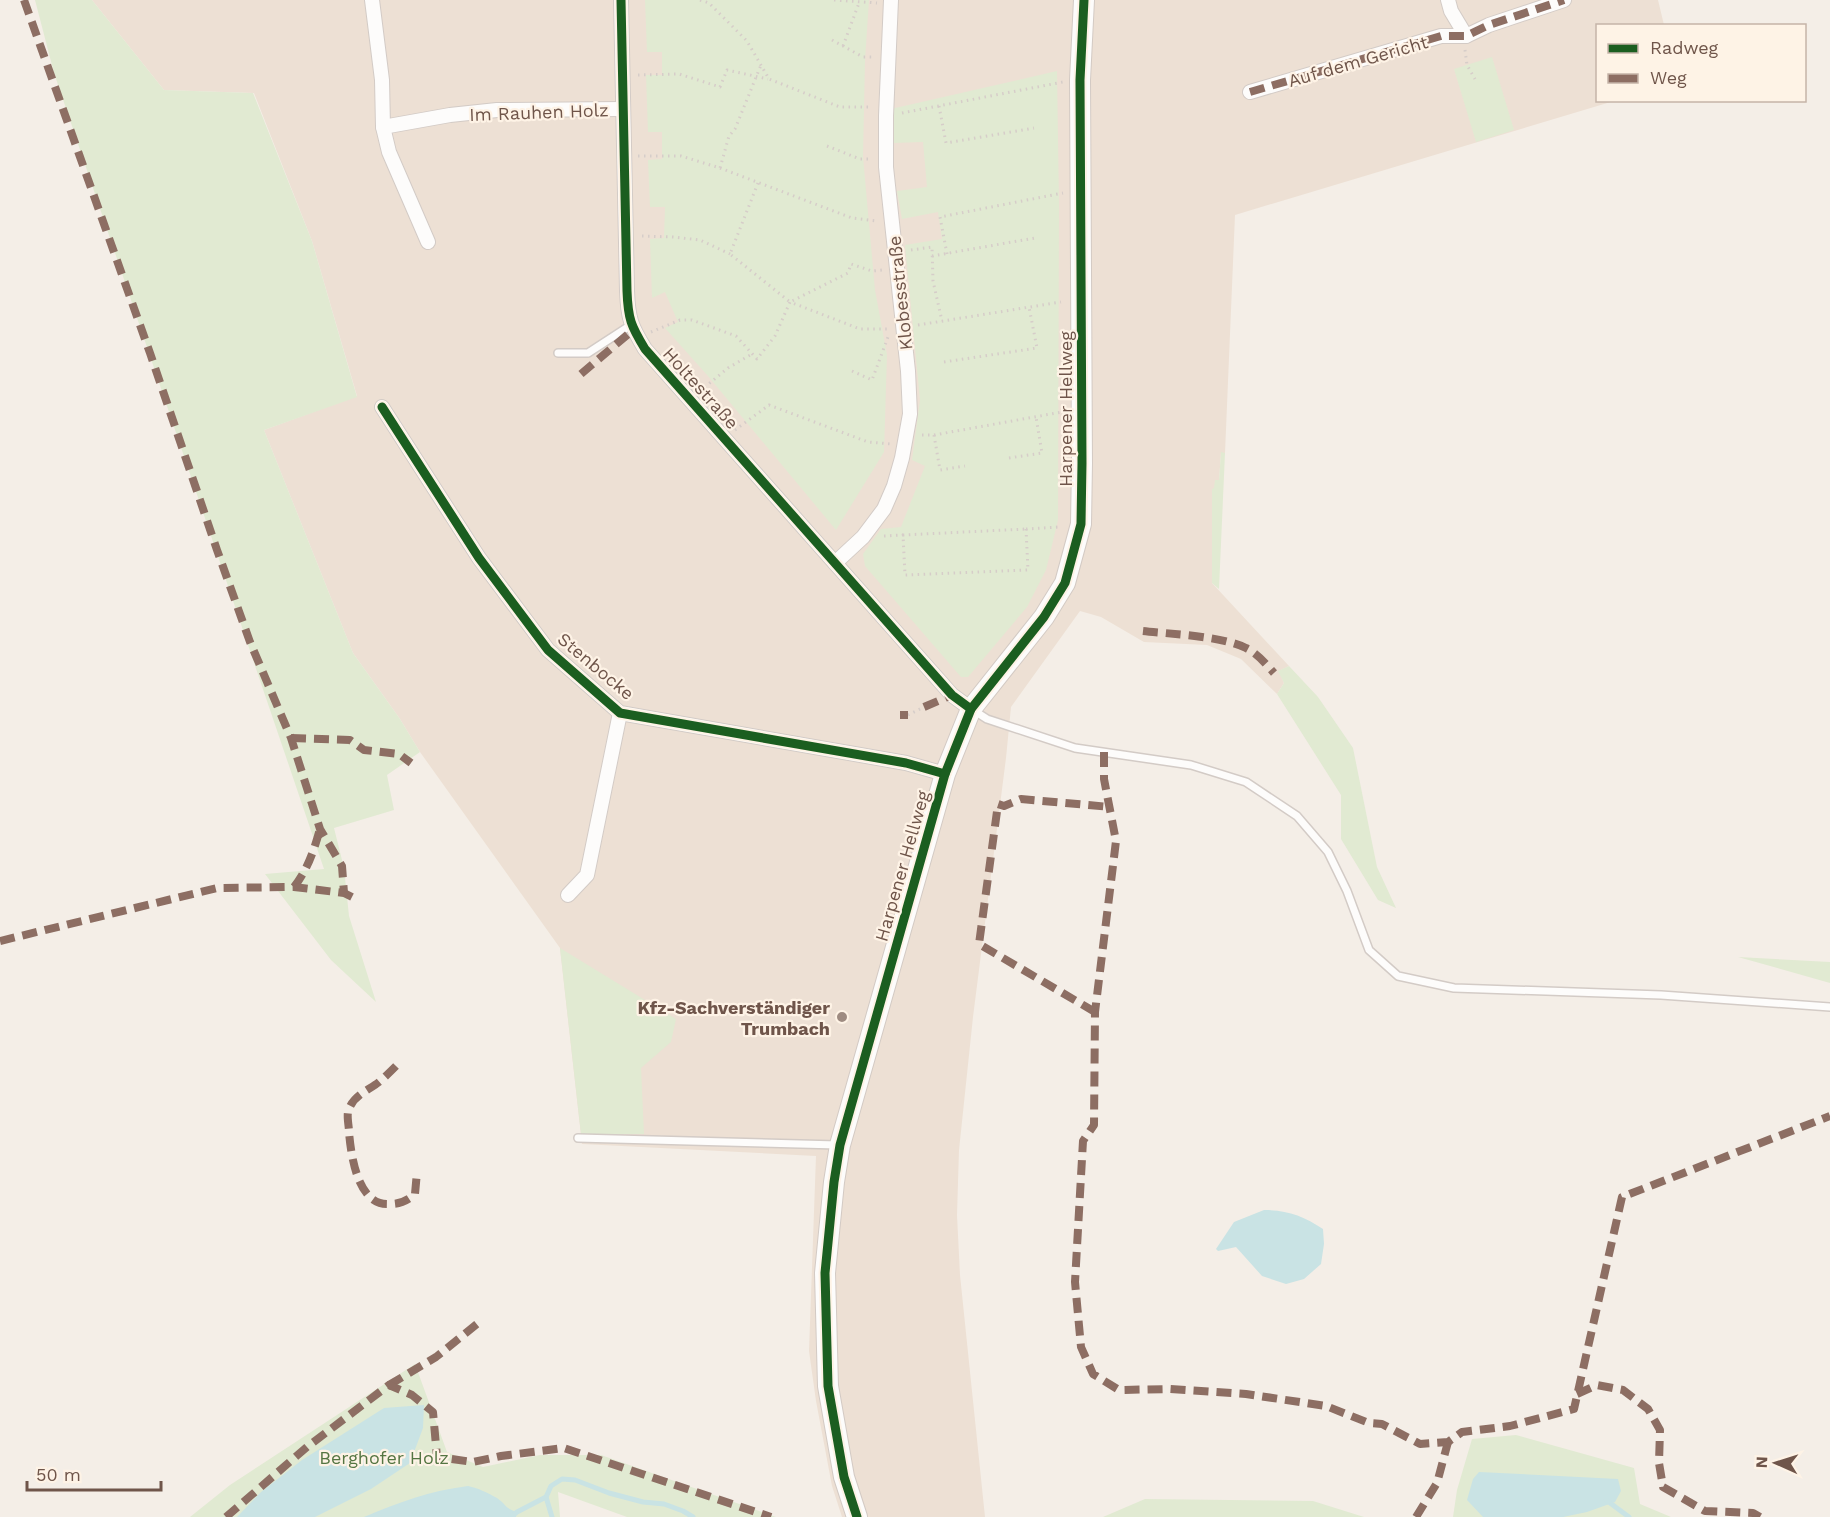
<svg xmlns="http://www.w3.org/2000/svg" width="1830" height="1517" viewBox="0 0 1830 1517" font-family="'Work Sans',sans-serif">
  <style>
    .residential { fill: #ede0d4 }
    .green { fill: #e1ead2 }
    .water { fill: #c9e3e4 }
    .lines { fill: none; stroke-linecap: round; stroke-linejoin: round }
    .stream { stroke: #c9e3e4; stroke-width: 5 }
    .lane-casing { stroke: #d3cbc6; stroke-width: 10 }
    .street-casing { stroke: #d3cbc6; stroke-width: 16 }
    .secondary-casing { stroke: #d3cac4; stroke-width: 22 }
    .path { stroke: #d6cdc9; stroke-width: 3; stroke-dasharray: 1.5 4.5; stroke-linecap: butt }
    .lane { stroke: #fdfcfb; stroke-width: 7 }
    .street { stroke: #fdfcfb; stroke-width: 14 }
    .secondary { stroke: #fdfcfb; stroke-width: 20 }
    .quiet { stroke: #8d6e63; stroke-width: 8; stroke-dasharray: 15 8; stroke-linecap: butt }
    .cycleway-casing { stroke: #fef3e6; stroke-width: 13 }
    .cycleway { stroke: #1b5e20; stroke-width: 9 }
    .poi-dot { fill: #9e8b81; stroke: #fef3e6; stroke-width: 2 }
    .labels { text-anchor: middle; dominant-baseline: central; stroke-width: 4.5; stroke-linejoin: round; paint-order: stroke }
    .street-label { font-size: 18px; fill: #6f554a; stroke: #fef3e6 }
    .poi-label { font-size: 18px; font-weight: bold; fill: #6f554a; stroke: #fef3e6; text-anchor: end }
    .park-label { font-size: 18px; fill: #547542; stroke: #fef3e6 }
  </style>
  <rect width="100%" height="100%" fill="#f4eee7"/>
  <path class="residential" d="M 92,0 L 1658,0 L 1664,25 L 1598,26 L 1598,100 L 1614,101 L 1235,215 L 1225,453 L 1221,453 L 1212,583 L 1289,666 L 1279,671 L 1284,683 L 1277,694 L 1241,659 L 1207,645 L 1144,642 L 1101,617 L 1080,611 L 1011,707 L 1006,758 L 973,1017 L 959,1150 L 957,1215 L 960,1275 L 985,1517 L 842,1517 L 832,1486 L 816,1401 L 809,1351 L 816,1156 L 582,1144 L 560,948 L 420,752 L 400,719 L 353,653 L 264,430 L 357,396 L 312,241 L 254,93 L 164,90 Z"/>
  <g class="green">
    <path d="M 35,0 L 92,0 L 164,90 L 253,93 L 312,241 L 357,397 L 264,430 L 353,653 L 400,719 L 420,752 L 387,775 L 394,810 L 334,828 L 344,868 L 349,916 L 376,1002 L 331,960 L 265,874 L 324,869 L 54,73 Z"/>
    <path d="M 645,0 L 869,0 L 865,60 L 863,157 L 875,290 L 887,355 L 884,452 L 836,530 L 708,376 L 665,328 L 678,322 L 665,292 L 652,298 L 650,239 L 664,238 L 665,207 L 650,207 L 648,160 L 662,159 L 662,132 L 648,132 L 646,75 L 662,75 L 662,52 L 647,52 Z"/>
    <path d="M 1492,57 L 1514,130 L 1476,142 L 1454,69 Z"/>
    <path d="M 1057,71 L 1059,204 L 1058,520 L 1046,570 L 1027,607 L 968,677 L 961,677 L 865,566 L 863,554 L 881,529 L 901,527 L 925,466 L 912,460 L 920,400 L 905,245 L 942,239 L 938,212 L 902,219 L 897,191 L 927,187 L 923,142 L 893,143 L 891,109 Z"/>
    <path d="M 1221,452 L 1225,453 L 1219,589 L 1212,583 L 1212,489 L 1214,488 L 1215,480 L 1219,480 Z"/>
    <path d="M 1289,666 L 1318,697 L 1353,748 L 1377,867 L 1396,908 L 1378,900 L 1341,839 L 1341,795 L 1277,694 L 1284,683 L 1278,671 Z"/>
    <path d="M 560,948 L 676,1019 L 671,1042 L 641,1068 L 644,1134 L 581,1134 Z"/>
    <path d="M 1738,957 L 1830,962 L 1830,983 Z"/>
    <path d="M 415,1364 L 447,1452 L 483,1467 L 540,1455 L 601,1455 L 776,1517 L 627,1517 L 558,1492 L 560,1517 L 190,1517 L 230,1485 Z"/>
    <path d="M 1516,1435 L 1634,1468 L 1640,1504 L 1671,1517 L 1453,1517 L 1457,1490 L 1472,1439 Z"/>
    <path d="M 1145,1499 L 1313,1501 L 1364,1517 L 1103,1517 Z"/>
  </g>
  <g class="water">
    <path d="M 1264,1210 C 1287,1210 1304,1216 1323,1229 L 1324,1244 L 1321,1264 L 1304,1279 L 1286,1284 L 1262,1276 L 1236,1247 L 1218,1251 L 1216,1249 L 1234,1222 Z"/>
    <path d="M 424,1405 L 423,1428 L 410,1463 L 371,1489 L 315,1517 L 237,1517 L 261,1492 L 302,1460 L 384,1408 Z"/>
    <path d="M 1479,1472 L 1618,1479 L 1621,1491 L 1615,1502 L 1587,1512 L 1563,1517 L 1483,1517 L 1467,1500 L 1473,1479 Z"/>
    <path d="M 468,1486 C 478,1488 488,1493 497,1498 C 507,1505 504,1508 517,1512 L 516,1517 L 364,1517 C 400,1502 429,1491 468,1486 Z"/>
  </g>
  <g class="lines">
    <g class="stream">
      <path d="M 1606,1500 L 1629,1517"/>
      <path d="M 511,1517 L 517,1512 L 546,1497"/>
      <path d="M 552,1517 L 546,1497 L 551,1486 L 562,1479 L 575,1480 L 609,1493 L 643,1502 L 664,1504 L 683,1511 L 693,1517"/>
    </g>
    <g class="lane-casing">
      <g id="lane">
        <path d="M 558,353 L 588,353 L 631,325"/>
        <path d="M 973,710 L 987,719 L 1075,748 L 1191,765 L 1246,782 L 1297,816 L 1328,852 L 1347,891 L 1369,950 L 1398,976 L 1454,988 L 1661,995 L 1830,1007"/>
        <path d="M 578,1138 L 838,1145"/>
      </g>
    </g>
    <g class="street-casing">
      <g id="street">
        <path d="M 372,0 L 382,80 L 383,127 L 389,152 L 428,242"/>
        <path d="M 621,0 L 627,291 C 628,319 631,326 645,349 L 952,695 L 971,709"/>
        <path d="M 1448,0 L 1451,11 L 1466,36"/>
        <path d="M 1250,92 L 1441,36 L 1466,36 L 1489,25 L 1564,0"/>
        <path d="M 383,127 L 450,115 L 497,110 L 623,109"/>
        <path d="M 382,407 L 479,558 L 548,650 L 620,713 L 906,763 L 945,774"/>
        <path d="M 835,563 L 863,537 L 884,509 L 894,486 L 902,458 L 910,414 L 908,371 L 886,167 L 886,116 L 891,0"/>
        <path d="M 568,895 L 587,875 L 620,713"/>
      </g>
    </g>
    <g class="secondary-casing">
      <path id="secondary" d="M 857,1517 L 844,1477 L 828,1386 L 825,1273 L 834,1182 L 840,1145 L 945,774 L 971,709 L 1044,617 L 1065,583 L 1081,524 L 1082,463 L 1080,80 L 1084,0"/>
    </g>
    <g class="path">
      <path d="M 700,0 L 709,3 L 747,41 L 769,79 L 840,107 L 871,107"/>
      <path d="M 834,0 L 877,3"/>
      <path d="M 832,40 L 863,57 L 874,57"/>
      <path d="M 843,46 L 859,3"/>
      <path d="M 1465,50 L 1467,65 L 1475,79"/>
      <path d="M 638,75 L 679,74 L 720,87 L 727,70 L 768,79"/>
      <path d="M 939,106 L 946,143 L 1034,128"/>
      <path d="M 902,113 L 1063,82"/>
      <path d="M 827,146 L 860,159 L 871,159"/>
      <path d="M 638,156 L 681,156 L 720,168 L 729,136 L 735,129 L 761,65"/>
      <path d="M 720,168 L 852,218 L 877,221"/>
      <path d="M 758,183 L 730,254 L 790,302 L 848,273 L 851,264 L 872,271 L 883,270"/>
      <path d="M 642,236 L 673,237 L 700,240 L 730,254"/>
      <path d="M 911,250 L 932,247 L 933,281 L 942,321"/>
      <path d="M 947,254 L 940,217 L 1063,193"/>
      <path d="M 932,256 L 1035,238"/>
      <path d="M 918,325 L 1061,302"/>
      <path d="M 651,332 L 680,320 L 692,320 L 736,336 L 757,359 L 775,336 L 790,302 L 860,329 L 887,329"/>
      <path d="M 944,362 L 1037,348 L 1029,307"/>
      <path d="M 852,371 L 872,380 L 888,337"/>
      <path d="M 700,391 L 728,368 L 752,354"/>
      <path d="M 735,430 L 769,405 L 868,442 L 891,444"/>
      <path d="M 922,435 L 934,435 L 1062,412"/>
      <path d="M 934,435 L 940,470 L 965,466"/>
      <path d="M 1009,458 L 1042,453 L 1036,417"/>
      <path d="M 1026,529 L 1028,570 L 905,575 L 903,535 Z"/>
      <path d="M 1026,529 L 1059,527"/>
      <path d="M 884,536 L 903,535"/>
      <path d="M 908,715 L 924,707"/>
    </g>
    <use href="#lane" class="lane"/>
    <use href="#street" class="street"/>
    <use href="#secondary" class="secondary"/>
    <g class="quiet">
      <path d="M 24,0 L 150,353 L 217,550 L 250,642 L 291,738 L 320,829 L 342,866 L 344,893"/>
      <path d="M 1250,92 L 1441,36 L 1466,36 L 1489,25 L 1564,0"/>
      <path d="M 581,374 L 633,330"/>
      <path d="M 1143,631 C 1170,634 1222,636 1246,648 C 1257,653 1266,664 1274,673"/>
      <path d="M 924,707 L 952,695"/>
      <path d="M 900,715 L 908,715"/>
      <path d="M 291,738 L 350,740 L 364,750 L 399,754 L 411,763"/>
      <path d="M 1104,752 L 1104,779 L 1116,841 L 1095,1012 L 1094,1125 L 1083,1141 L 1075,1282 L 1081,1347 L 1093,1374 L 1119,1390 L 1170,1389 L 1246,1394 L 1326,1406 L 1369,1423 L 1382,1424 L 1420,1444 L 1448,1442 L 1462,1432 L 1510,1426 L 1574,1409 L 1622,1197 L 1830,1116"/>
      <path d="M 294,887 C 308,869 314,850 320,829"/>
      <path d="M 0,941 L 217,888 L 294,887 L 344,893 L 352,897"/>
      <path d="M 1095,1012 L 979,944 L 998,804 L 1004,806 L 1021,799 L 1110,807"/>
      <path d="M 396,1066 C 391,1071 385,1077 379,1082 C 369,1090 354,1095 349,1109 C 346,1115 349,1125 349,1132 C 351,1156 358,1207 390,1204 C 400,1204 407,1201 415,1194 L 417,1172"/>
      <path d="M 389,1385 L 436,1357 L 477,1324"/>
      <path d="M 1577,1394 L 1597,1385 L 1623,1390 L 1648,1409 L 1660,1430 L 1659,1463 L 1663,1487 L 1705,1511 L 1753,1513 L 1760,1517"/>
      <path d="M 226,1517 L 307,1447 L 389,1385 L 412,1395 L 433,1412 L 437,1457 L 473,1462 L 501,1456 L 564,1448 L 771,1517"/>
      <path d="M 1416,1517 L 1437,1483 L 1448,1442"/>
    </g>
    <g class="cycleway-casing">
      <g id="cycleway">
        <path d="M 621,0 L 627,291 C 628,319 631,326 645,349 L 952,695 L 971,709"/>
        <path d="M 382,407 L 479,558 L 548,650 L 620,713 L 906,763 L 945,774"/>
        <path d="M 857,1517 L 844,1477 L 828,1386 L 825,1273 L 834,1182 L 840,1145 L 945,774 L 971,709 L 1044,617 L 1065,583 L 1081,524 L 1082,463 L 1080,80 L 1084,0"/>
      </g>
    </g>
    <use href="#cycleway" class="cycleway"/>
  </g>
  <circle class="poi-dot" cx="842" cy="1017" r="6"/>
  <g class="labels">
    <g class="street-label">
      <text transform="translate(1358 61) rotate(-16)">Auf dem Gericht</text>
      <text transform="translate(539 112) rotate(-2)">Im Rauhen Holz</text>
      <text transform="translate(900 293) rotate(-96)">Klobesstraße</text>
      <text transform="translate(701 388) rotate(48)">Holtestraße</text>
      <text transform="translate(1065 409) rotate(-90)">Harpener Hellweg</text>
      <text transform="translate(596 666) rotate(40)">Stenbocke</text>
      <text transform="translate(902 866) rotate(-74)">Harpener Hellweg</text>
    </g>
    <g class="poi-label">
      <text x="830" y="1007">Kfz-Sachverständiger<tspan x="830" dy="21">Trumbach</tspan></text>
    </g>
    <g class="park-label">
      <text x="384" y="1457">Berghofer Holz</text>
    </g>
  </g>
  <rect x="1596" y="24" width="210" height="78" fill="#fef3e6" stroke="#c5b4a8" stroke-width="1.5"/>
  <rect x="1608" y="44" width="30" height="9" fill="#1b5e20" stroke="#c5b4a8" stroke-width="1.5"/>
  <text x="1650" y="54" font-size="18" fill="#6f554a">Radweg</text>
  <rect x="1608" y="74" width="30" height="9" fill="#8d6e63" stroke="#c5b4a8" stroke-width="1.5"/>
  <text x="1650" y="84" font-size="18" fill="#6f554a">Weg</text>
  <g transform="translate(1776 1463) rotate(273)" stroke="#fef3e6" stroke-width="4.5" paint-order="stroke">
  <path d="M0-4.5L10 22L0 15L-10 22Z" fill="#6f554a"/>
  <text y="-9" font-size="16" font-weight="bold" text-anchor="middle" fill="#6f554a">N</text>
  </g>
  <path d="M27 1481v9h134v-9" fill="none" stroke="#6f554a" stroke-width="3"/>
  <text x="36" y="1481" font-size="18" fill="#6f554a" stroke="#fef3e6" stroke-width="4.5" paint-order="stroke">50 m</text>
</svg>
